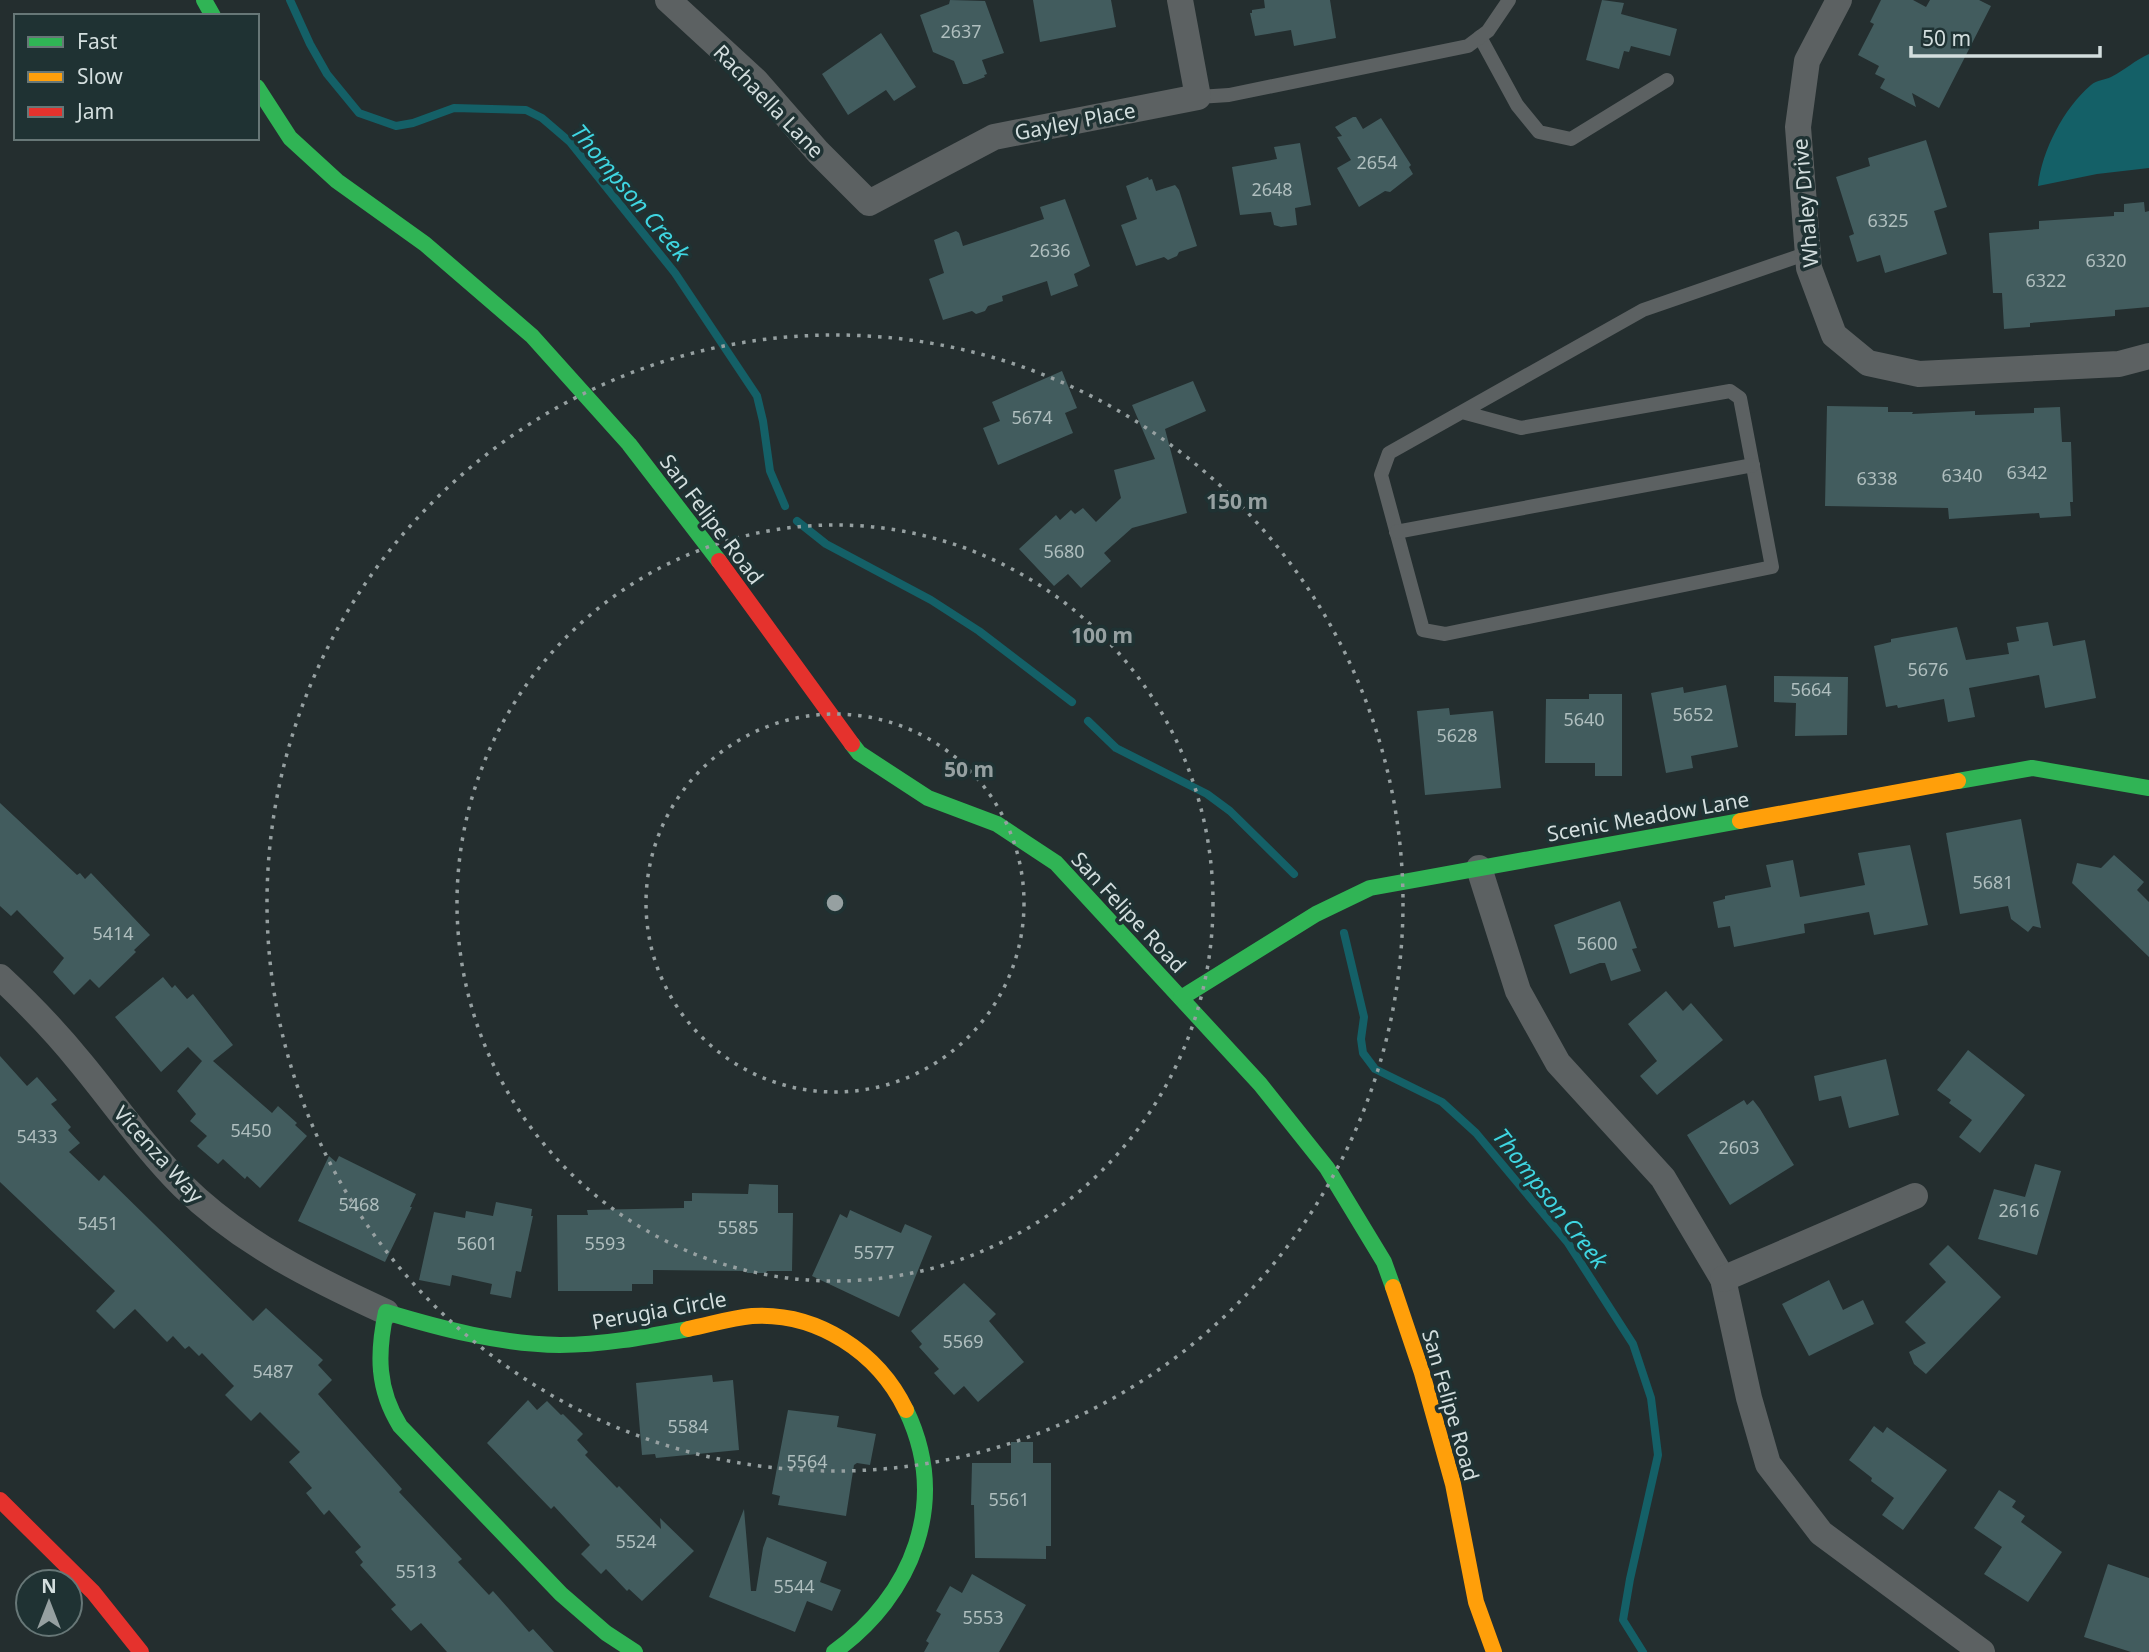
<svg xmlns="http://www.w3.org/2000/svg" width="2149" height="1652" viewBox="0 0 2149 1652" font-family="'Noto Sans',sans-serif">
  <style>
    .water { fill: #146067 }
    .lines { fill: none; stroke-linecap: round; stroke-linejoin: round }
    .stream { stroke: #146067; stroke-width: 8 }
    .building { fill: #425c5e }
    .lane { stroke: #5c6162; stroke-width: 14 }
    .street { stroke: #5c6162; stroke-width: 26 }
    .fast { stroke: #30b455; stroke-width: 16 }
    .slow { stroke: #ff9f0a; stroke-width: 16 }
    .jam { stroke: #e5322d; stroke-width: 16 }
    .ring { fill: none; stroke: #96a0a1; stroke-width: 3.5; stroke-dasharray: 3.5 7 }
    .labels { text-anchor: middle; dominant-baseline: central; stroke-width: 7; stroke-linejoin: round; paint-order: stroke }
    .number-label { font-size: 18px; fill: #afbebe }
    .street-label { font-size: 21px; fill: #d3dede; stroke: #1f3233 }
    .water-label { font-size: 23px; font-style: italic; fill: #3fd5e1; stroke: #1f3233 }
    .centre { fill: #96a0a1; stroke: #1f3233; stroke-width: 3.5 }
    .ring-label { font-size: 21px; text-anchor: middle; font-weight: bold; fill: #96a0a1; stroke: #1f3233; stroke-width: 7; stroke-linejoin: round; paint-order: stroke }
  </style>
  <rect width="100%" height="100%" fill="#242e2f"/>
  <path class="water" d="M 2149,54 L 2149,168 L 2097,174 L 2038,186 C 2042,150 2064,108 2091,85 C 2097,80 2105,80 2111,77 C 2125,70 2135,60 2149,54 Z"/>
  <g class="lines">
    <g class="stream">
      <path d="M 290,0 L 310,44 L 327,74 L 359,113 L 396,126 L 413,123 L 454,108 L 526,110 L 542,118 L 570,142 L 675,273 L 757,396 L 763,421 L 770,471 L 785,506"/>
      <path d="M 797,521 L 826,544 L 931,600 L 979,631 L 1072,702"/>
      <path d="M 1088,721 L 1116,748 L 1207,794 L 1230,811 L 1294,874"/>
      <path d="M 1344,933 L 1364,1017 L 1361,1039 L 1363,1053 L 1375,1069 L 1442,1102 L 1476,1133 L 1568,1243 L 1633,1344 L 1651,1398 L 1658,1455 L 1630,1579 L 1623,1620 L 1643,1652"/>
    </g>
  </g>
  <g class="building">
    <path d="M 950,0 L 985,1 L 1004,53 L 982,60 L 987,74 L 984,75 L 985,77 L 967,84 L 963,84 L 954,61 L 933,52 L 920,15 L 949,4 Z"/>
    <path d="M 1033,0 L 1111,0 L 1116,27 L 1040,42 Z"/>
    <path d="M 1264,0 L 1330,0 L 1336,38 L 1294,46 L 1291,30 L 1255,36 L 1250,13 L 1252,13 L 1252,10 L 1265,8 Z"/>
    <path d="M 1602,0 L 1624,3 L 1621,14 L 1677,29 L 1670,56 L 1631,46 L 1629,52 L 1624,51 L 1619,69 L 1586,60 Z"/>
    <path d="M 1881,0 L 1913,0 L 1926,7 L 1930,0 L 1979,0 L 1991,6 L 1939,108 L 1912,93 L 1916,107 L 1880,88 L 1885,79 L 1875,74 L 1879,66 L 1858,55 L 1874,24 L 1870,22 Z"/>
    <path d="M 881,33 L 916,87 L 894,101 L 886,90 L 848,115 L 822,74 Z"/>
    <path d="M 1353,117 L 1356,117 L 1363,129 L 1381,118 L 1411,165 L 1409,167 L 1413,174 L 1390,192 L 1385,191 L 1359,207 L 1337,168 L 1351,160 L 1337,137 L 1342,136 L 1335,127 Z"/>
    <path d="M 1926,140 L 1947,207 L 1934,211 L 1947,254 L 1885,273 L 1880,255 L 1857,262 L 1849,236 L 1854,234 L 1836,177 L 1870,166 L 1868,158 Z"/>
    <path d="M 1300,143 L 1311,205 L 1295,208 L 1297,225 L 1281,227 L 1274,225 L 1271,212 L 1240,215 L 1232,167 L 1277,159 L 1274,147 Z"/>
    <path d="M 1148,177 L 1149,180 L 1152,179 L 1156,191 L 1175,185 L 1179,190 L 1197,246 L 1179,252 L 1177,256 L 1168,260 L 1164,257 L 1136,266 L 1121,225 L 1137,219 L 1126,186 Z"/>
    <path d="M 1065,199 L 1090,266 L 1074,274 L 1078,286 L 1051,296 L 1047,281 L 1002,296 L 1003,301 L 988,306 L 985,311 L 976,314 L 972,311 L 943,320 L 929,279 L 944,273 L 934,240 L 956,231 L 959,233 L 963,246 L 1044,219 L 1040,207 Z"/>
    <path d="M 2144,202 L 2145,212 L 2149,211 L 2149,307 L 2115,310 L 2115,316 L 2030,323 L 2030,327 L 2004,329 L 2002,293 L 1993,293 L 1989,233 L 2039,229 L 2039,221 L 2114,216 L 2114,212 L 2124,212 L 2124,204 Z"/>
    <path d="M 1062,371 L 1077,408 L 1065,413 L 1073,433 L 998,465 L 983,428 L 1000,421 L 992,402 Z"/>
    <path d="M 1193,381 L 1206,411 L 1165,429 L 1187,513 L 1132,528 L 1104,553 L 1111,561 L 1081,588 L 1068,574 L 1054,586 L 1019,549 L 1056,515 L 1060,520 L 1071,510 L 1075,514 L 1083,508 L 1096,522 L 1121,498 L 1114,470 L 1155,459 L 1132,405 Z"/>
    <path d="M 1827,406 L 1888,407 L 1888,412 L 1913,412 L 1912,414 L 1975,411 L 1975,415 L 2034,413 L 2034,408 L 2060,407 L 2062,442 L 2071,442 L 2073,502 L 2070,502 L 2071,516 L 2040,518 L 2039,513 L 1949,519 L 1948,508 L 1825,506 Z"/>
    <path d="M 2048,622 L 2053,646 L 2085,640 L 2096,698 L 2045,708 L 2039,675 L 1969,688 L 1975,717 L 1948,722 L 1944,699 L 1898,708 L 1897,705 L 1886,707 L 1874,646 L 1891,642 L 1891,639 L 1957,627 L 1966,660 L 2009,654 L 2007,643 L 2019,641 L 2016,627 Z"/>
    <path d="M 1774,676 L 1848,677 L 1847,735 L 1795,736 L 1796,703 L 1774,702 Z"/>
    <path d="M 1726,685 L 1738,747 L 1691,756 L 1693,768 L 1666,773 L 1651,693 L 1683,687 L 1684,693 Z"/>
    <path d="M 1589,694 L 1622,694 L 1622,776 L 1595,776 L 1595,763 L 1545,763 L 1546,699 L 1589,699 Z"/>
    <path d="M 1449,708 L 1450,715 L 1493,711 L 1501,788 L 1425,795 L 1417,711 Z"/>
    <path d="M 0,803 L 77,875 L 80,873 L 85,879 L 91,873 L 150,935 L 134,950 L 136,952 L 99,988 L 90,979 L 74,995 L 53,972 L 64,958 L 17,910 L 11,916 L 0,906 Z"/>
    <path d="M 2021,819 L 2041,928 L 2033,926 L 2028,932 L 2011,919 L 2008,906 L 1960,914 L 1946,833 Z"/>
    <path d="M 1910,845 L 1928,925 L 1874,935 L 1869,912 L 1804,924 L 1805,933 L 1734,947 L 1730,926 L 1718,928 L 1713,902 L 1725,899 L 1725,896 L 1771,887 L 1766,865 L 1793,860 L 1800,897 L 1865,885 L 1858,853 Z"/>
    <path d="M 2114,855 L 2144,882 L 2137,890 L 2149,902 L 2149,957 L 2072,883 L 2077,863 L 2101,868 Z"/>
    <path d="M 1620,901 L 1637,948 L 1632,949 L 1641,971 L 1611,981 L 1605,963 L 1600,963 L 1570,974 L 1554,925 Z"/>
    <path d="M 163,977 L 172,988 L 175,985 L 187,999 L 193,994 L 233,1045 L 213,1061 L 272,1113 L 278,1106 L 297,1123 L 295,1125 L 307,1136 L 260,1188 L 247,1176 L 245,1179 L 223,1159 L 218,1164 L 197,1146 L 207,1136 L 190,1121 L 196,1114 L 177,1091 L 202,1061 L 188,1047 L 161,1072 L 115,1017 Z"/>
    <path d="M 1666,991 L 1683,1011 L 1691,1003 L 1723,1040 L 1657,1095 L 1640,1076 L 1657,1061 L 1628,1024 Z"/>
    <path d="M 1968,1050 L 2025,1095 L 1980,1153 L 1959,1137 L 1972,1120 L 1949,1103 L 1951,1100 L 1937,1090 Z"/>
    <path d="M 0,1056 L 27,1086 L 37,1077 L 57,1100 L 51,1104 L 71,1127 L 68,1130 L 80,1143 L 69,1152 L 99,1181 L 104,1175 L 253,1321 L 266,1308 L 323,1360 L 318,1365 L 332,1380 L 318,1394 L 402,1489 L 399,1492 L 462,1559 L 458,1562 L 489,1595 L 493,1591 L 529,1632 L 533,1629 L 554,1652 L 447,1652 L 421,1623 L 411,1631 L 391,1609 L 396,1605 L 360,1565 L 363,1562 L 355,1552 L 361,1547 L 329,1510 L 324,1515 L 306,1493 L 312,1488 L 289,1462 L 300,1452 L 260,1412 L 251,1421 L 225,1395 L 234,1386 L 202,1353 L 199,1356 L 189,1346 L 185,1349 L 173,1336 L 167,1342 L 135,1309 L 114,1329 L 96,1311 L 115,1291 L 0,1182 Z"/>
    <path d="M 1886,1059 L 1899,1115 L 1849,1128 L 1841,1096 L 1819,1101 L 1814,1076 Z"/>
    <path d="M 1744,1100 L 1747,1105 L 1753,1100 L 1760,1109 L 1794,1165 L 1730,1205 L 1687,1135 Z"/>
    <path d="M 329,1156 L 336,1162 L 339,1156 L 416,1194 L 410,1207 L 412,1207 L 385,1262 L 298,1221 Z"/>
    <path d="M 2035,1164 L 2061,1171 L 2037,1255 L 1978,1239 L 1994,1189 L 2025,1197 Z"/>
    <path d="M 749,1184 L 778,1185 L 778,1213 L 793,1213 L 792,1271 L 767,1271 L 766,1273 L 747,1273 L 747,1271 L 653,1270 L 653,1284 L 632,1284 L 632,1291 L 558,1291 L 557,1215 L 588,1215 L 587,1210 L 684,1208 L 684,1201 L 692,1201 L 692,1193 L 748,1194 Z"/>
    <path d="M 496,1202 L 532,1209 L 531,1216 L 533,1216 L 521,1272 L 516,1271 L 511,1298 L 490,1294 L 492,1284 L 452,1275 L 450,1286 L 419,1280 L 434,1212 L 465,1218 L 466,1211 L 493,1216 Z"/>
    <path d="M 850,1210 L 901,1233 L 905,1224 L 932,1236 L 899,1317 L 812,1276 L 840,1214 L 847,1218 Z"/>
    <path d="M 1948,1245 L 2001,1297 L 1926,1374 L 1914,1364 L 1909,1352 L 1926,1343 L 1905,1322 L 1946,1282 L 1929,1264 Z"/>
    <path d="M 1829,1280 L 1843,1310 L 1863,1300 L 1874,1324 L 1809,1356 L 1782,1304 Z"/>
    <path d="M 964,1283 L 996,1314 L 989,1321 L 1024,1362 L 978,1402 L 964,1386 L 954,1395 L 934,1373 L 939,1369 L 919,1347 L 922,1344 L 911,1331 Z"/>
    <path d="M 712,1375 L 713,1382 L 733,1380 L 739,1450 L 656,1458 L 655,1454 L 642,1455 L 636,1383 Z"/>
    <path d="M 528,1400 L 537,1410 L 547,1401 L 561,1415 L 563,1414 L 583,1434 L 577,1440 L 588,1452 L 585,1455 L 617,1488 L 619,1486 L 661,1529 L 660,1518 L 694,1551 L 642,1601 L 629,1589 L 627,1591 L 606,1569 L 601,1574 L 581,1554 L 590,1545 L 554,1506 L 551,1509 L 487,1443 Z"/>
    <path d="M 788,1410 L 839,1416 L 837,1427 L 876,1434 L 870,1465 L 857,1463 L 854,1465 L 846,1516 L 778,1505 L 780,1496 L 772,1494 Z"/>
    <path d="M 1874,1426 L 1883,1433 L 1887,1427 L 1947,1470 L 1903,1530 L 1882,1515 L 1894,1498 L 1871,1481 L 1872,1478 L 1849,1460 Z"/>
    <path d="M 1011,1442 L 1033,1442 L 1033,1463 L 1051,1463 L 1051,1546 L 1046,1546 L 1046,1559 L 975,1558 L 974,1505 L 971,1505 L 972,1463 L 1011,1463 Z"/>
    <path d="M 1999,1490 L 2016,1501 L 2012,1507 L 2025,1516 L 2021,1522 L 2062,1552 L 2028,1602 L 1984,1574 L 2002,1547 L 1974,1528 Z"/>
    <path d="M 744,1509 L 751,1591 L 756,1591 L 763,1548 L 767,1537 L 827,1562 L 820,1582 L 841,1590 L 832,1611 L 807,1601 L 795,1632 L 709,1597 Z"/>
    <path d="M 2108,1564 L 2149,1578 L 2149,1652 L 2131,1652 L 2084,1637 Z"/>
    <path d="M 972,1574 L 1026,1605 L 999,1652 L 924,1652 L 929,1643 L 926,1641 L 941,1614 L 936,1611 L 950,1586 L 962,1593 Z"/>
  </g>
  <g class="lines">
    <g class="lane">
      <path d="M 1480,37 L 1517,105 L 1539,132 L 1571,139 L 1667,80"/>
      <path d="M 1198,97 L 1229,95 L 1468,46 L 1488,31 L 1509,0"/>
      <path d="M 1462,412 L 1521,428 L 1730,391 L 1740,398 L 1772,567 L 1445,634 L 1423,630 L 1381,475 L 1389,453 L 1643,310 L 1808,253"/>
      <path d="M 1396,532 L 1753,465"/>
    </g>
    <g class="street">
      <path d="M 668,0 L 756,81 L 818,152 L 869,203 L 994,137 L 1198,97 L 1180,0"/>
      <path d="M 1839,0 L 1807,61 L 1798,127 L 1809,268 L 1834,335 L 1868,363 L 1919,374 L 2119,364 L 2149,356"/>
      <path d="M 1479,868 L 1518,991 L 1558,1063 L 1663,1178 L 1723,1279 L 1749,1398 L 1768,1464 L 1821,1533 L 1982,1652"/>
      <path d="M 0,977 C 29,1004 56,1032 81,1063 C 115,1104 145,1148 183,1186 C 241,1243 314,1279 386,1312"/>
      <path d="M 1723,1279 L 1915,1196"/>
    </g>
    <g class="fast">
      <path d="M 204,0 L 213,16"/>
      <path d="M 257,87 L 290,138 L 337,181 L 425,244 L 532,336 L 629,444 L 719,561"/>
      <path d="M 852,744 L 859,753 L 928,798 L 997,824 L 1056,863 L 1260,1084 L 1327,1168 L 1384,1262 L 1393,1287"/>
      <path d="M 1958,781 L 2032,768 L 2149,788"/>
      <path d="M 1181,998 L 1316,914 L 1370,888 L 1740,821"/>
      <path d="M 635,1652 L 606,1633 L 561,1594 L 400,1426 C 377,1389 377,1354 386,1312 C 442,1329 500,1344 560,1345 C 603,1345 645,1337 688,1329"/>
      <path d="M 834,1652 C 913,1595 950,1502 906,1410"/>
    </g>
    <g class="slow">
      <path d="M 1740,821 L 1958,781"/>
      <path d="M 1393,1287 L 1422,1373 L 1453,1484 L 1476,1602 L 1494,1652"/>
      <path d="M 688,1329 C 709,1325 730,1318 752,1316 C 817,1312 878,1352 906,1410"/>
    </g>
    <g class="jam">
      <path d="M 719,561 L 852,744"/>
      <path d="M 0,1500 L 93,1592 L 141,1652"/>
    </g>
  </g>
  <g class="ring">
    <circle cx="835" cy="903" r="189"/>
    <circle cx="835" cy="903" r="378"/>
    <circle cx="835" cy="903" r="568"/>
  </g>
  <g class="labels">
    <g class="number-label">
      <text x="961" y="31">2637</text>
      <text x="1377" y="162">2654</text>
      <text x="1272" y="189">2648</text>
      <text x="1888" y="220">6325</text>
      <text x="1050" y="250">2636</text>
      <text x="2106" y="260">6320</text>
      <text x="2046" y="280">6322</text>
      <text x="1032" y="417">5674</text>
      <text x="2027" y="472">6342</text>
      <text x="1962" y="475">6340</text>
      <text x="1877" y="478">6338</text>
      <text x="1064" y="551">5680</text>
      <text x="1928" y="669">5676</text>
      <text x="1811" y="689">5664</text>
      <text x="1693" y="714">5652</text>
      <text x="1584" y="719">5640</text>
      <text x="1457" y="735">5628</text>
      <text x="1993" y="882">5681</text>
      <text x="113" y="933">5414</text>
      <text x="1597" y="943">5600</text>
      <text x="251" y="1130">5450</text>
      <text x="37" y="1136">5433</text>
      <text x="1739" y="1147">2603</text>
      <text x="359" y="1204">5468</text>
      <text x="2019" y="1210">2616</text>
      <text x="98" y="1223">5451</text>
      <text x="738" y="1227">5585</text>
      <text x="477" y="1243">5601</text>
      <text x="605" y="1243">5593</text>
      <text x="874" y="1252">5577</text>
      <text x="963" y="1341">5569</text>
      <text x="273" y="1371">5487</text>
      <text x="688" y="1426">5584</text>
      <text x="807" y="1461">5564</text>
      <text x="1009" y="1499">5561</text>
      <text x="636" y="1541">5524</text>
      <text x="416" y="1571">5513</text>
      <text x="794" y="1586">5544</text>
      <text x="983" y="1617">5553</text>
    </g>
    <g class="street-label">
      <text transform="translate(769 101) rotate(46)">Rachaella Lane</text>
      <text transform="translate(1075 121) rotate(-11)">Gayley Place</text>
      <text transform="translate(1805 203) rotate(-95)">Whaley Drive</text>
      <text transform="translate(712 519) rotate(53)">San Felipe Road</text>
      <text transform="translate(1648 816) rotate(-10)">Scenic Meadow Lane</text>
      <text transform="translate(1129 912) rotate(47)">San Felipe Road</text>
      <text transform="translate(159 1154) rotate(48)">Vicenza Way</text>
      <text transform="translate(659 1310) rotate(-10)">Perugia Circle</text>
      <text transform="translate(1451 1405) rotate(74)">San Felipe Road</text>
    </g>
    <g class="water-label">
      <text transform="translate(631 192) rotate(50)">Thompson Creek</text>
      <text transform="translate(1551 1198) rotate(52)">Thompson Creek</text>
    </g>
  </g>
  <circle cx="835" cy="903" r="10" class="centre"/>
  <g class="ring-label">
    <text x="1237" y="509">150 m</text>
    <text x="1102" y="643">100 m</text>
    <text x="969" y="777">50 m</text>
  </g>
  <rect x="14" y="14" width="245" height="126" fill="#1f3233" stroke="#677777" stroke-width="2"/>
  <rect x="28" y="37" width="35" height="10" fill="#30b455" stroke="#677777" stroke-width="2"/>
  <text x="77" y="49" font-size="21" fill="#d3dede">Fast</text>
  <rect x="28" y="72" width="35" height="10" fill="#ff9f0a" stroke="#677777" stroke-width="2"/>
  <text x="77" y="84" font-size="21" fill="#d3dede">Slow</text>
  <rect x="28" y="107" width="35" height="10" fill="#e5322d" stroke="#677777" stroke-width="2"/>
  <text x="77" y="119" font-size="21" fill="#d3dede">Jam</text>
  <g transform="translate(49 1603)"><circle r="33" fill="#1f3233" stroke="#677777" stroke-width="2"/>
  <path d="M0-5L12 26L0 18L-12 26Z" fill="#96a0a1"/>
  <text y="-10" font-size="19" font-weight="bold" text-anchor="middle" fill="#d3dede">N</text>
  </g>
  <path d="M1911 46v10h189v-10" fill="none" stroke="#d3dede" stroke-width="3.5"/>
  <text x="1922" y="46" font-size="21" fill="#d3dede" stroke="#1f3233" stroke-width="5" paint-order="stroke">50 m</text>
</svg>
